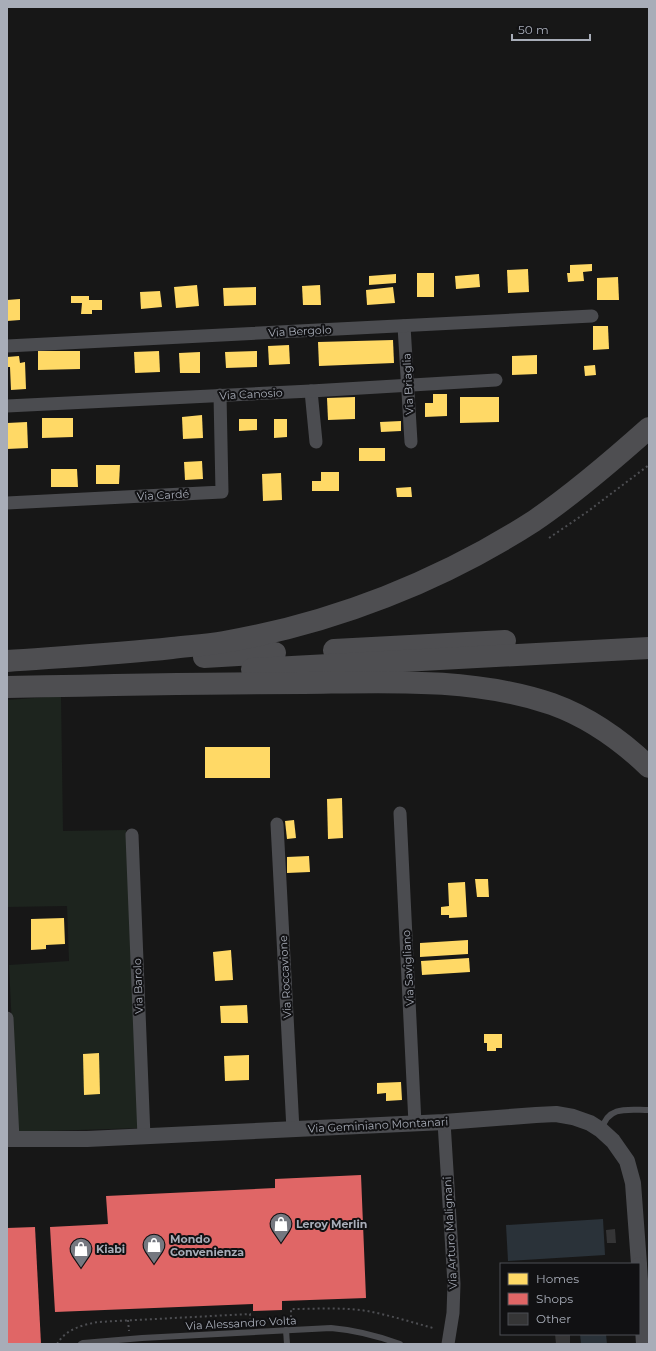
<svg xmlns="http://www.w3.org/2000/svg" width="656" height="1351" viewBox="0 0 656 1351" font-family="Montserrat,sans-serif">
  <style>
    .green { fill: #1d241e }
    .water { fill: #2a3239 }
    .homes { fill: #ffd966 }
    .shops { fill: #e06666 }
    .building { fill: #353536 }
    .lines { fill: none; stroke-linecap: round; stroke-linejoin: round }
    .path { stroke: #4d4e52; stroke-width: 2; stroke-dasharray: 2 3; stroke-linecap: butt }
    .service { stroke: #4b4c50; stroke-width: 6 }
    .minor { stroke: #4b4c50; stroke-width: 13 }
    .tertiary { stroke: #4b4c50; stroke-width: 16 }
    .motorway { stroke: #4e4e51; stroke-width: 22 }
    .labels { text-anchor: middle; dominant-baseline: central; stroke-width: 4; stroke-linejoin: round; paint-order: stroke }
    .street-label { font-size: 11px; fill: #a8adb8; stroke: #111113 }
    .poi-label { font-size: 11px; font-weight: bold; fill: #a8adb8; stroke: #111113; text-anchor: start }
  </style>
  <rect width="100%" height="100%" fill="#171717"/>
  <path class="green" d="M 61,696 L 63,831 L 126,830 L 141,1128 L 17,1132 L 9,965 L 69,961 L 67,906 L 7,907 L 7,700 Z"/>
  <g class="water">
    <path d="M 603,1219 L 605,1255 L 508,1261 L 506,1225 Z"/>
    <path d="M 580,1334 L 606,1334 L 607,1344 L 581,1344 Z"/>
  </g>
  <g class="homes">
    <path d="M 592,264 L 592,271 L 583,272 L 584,281 L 568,282 L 567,273 L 570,273 L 570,265 Z"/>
    <path d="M 528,269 L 529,292 L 508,293 L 507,270 Z"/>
    <rect x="417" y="273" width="17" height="24"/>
    <path d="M 396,274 L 396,283 L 369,285 L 369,276 Z"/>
    <path d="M 479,274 L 480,287 L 456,289 L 455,276 Z"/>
    <path d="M 618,277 L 619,300 L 597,300 L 597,278 Z"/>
    <path d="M 197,285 L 199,306 L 176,308 L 174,287 Z"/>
    <path d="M 320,285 L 321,305 L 303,305 L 302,286 Z"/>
    <path d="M 256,287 L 256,305 L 224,306 L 223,288 Z"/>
    <path d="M 393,287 L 395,303 L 367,305 L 366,290 Z"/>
    <path d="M 160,291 L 162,307 L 141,309 L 140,292 Z"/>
    <path d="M 71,296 L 89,296 L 89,300 L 102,300 L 102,310 L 92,310 L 92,314 L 81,314 L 82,303 L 71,303 Z"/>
    <path d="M 20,299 L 20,320 L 7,321 L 7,300 Z"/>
    <path d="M 593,326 L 608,326 L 609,349 L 593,350 Z"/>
    <path d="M 393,340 L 394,363 L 319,366 L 318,342 Z"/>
    <path d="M 289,345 L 290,364 L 269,365 L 268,346 Z"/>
    <path d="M 38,351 L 80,351 L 80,369 L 38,370 Z"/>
    <path d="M 159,351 L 160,372 L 135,373 L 134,352 Z"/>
    <path d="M 257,351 L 257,367 L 226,368 L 225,352 Z"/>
    <path d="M 200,352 L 200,373 L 180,373 L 179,353 Z"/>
    <path d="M 537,355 L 537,374 L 512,375 L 512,356 Z"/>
    <path d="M 19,356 L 20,363 L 25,362 L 26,389 L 11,390 L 10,367 L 7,367 L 7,357 Z"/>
    <path d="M 595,365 L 596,375 L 585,376 L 584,366 Z"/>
    <path d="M 433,394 L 447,394 L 447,416 L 425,417 L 425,403 L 433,403 Z"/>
    <path d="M 355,397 L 355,419 L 328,420 L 327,398 Z"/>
    <path d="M 460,397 L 499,397 L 499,422 L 460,423 Z"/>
    <path d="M 202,415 L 203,438 L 183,439 L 182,417 Z"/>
    <path d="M 42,418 L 73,418 L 73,437 L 42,438 Z"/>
    <path d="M 239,419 L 257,419 L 257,430 L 239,431 Z"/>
    <path d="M 274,419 L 287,419 L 287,437 L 274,438 Z"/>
    <path d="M 401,421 L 401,431 L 381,432 L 380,422 Z"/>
    <path d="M 27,422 L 28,448 L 7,449 L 7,423 Z"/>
    <rect x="359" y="448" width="26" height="13"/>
    <path d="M 202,461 L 203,479 L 185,480 L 184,462 Z"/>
    <path d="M 96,465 L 120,465 L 119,484 L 96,484 Z"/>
    <path d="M 51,469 L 77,469 L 78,487 L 51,487 Z"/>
    <path d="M 321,472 L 339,472 L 339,491 L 312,491 L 312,481 L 321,481 Z"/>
    <path d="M 281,473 L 282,500 L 263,501 L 262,474 Z"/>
    <path d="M 411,487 L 412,497 L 397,497 L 396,488 Z"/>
    <rect x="205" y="747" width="65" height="31"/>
    <path d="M 342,798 L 343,838 L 328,839 L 327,799 Z"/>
    <path d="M 294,820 L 296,838 L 287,839 L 285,821 Z"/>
    <path d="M 309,856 L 310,872 L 287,873 L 287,857 Z"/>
    <path d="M 475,879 L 488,879 L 489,897 L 477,897 Z"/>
    <path d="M 465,882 L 467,917 L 449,918 L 449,915 L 441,915 L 441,907 L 449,906 L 448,883 Z"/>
    <path d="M 64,918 L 65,944 L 46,945 L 46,949 L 31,950 L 31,919 Z"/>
    <path d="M 468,940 L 468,954 L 420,957 L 420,943 Z"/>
    <path d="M 231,950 L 233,980 L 215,981 L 213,952 Z"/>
    <path d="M 469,958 L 470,972 L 422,975 L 421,961 Z"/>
    <path d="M 247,1005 L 248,1023 L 221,1023 L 220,1006 Z"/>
    <path d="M 484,1034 L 502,1034 L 502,1048 L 496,1048 L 496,1051 L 487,1051 L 487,1043 L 484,1043 Z"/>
    <path d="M 99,1053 L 100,1094 L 84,1095 L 83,1054 Z"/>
    <path d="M 249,1055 L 249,1080 L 225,1081 L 224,1056 Z"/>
    <path d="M 401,1082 L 402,1100 L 386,1101 L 386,1093 L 377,1094 L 377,1083 Z"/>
  </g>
  <g class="shops">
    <path d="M 361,1175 L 366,1298 L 282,1301 L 282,1310 L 253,1311 L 253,1304 L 55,1312 L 50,1227 L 108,1224 L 106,1196 L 275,1188 L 275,1179 Z"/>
    <path d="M 35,1227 L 41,1344 L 7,1344 L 7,1228 Z"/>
  </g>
  <g class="building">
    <path d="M 615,1229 L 616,1243 L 607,1243 L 606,1230 Z"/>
    <path d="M 555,1334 L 570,1334 L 570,1344 L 556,1344 Z"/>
  </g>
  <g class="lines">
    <g class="path">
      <path d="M 549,538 L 587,512 L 649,465"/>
      <path d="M 128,1320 L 129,1331"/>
      <path d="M 57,1344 C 66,1329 82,1325 98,1322 L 250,1314 L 250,1321 L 291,1319 L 291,1309 C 316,1309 342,1307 367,1311 C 389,1315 411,1322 433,1328"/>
    </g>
    <g class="service">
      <path d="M 602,1129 C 608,1105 629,1110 649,1110"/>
      <path d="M 286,1330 L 287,1344"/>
      <path d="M 81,1344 L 83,1343 L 142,1338 L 331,1328 C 355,1330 378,1336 400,1344"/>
    </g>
    <g class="minor">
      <path d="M 404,326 L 411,442"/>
      <path d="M 7,346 L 592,316"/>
      <path d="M 311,391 L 316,442"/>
      <path d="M 7,406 L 311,391 L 496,380"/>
      <path d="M 7,503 L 222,492 L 220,395"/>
      <path d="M 400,813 L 415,1124"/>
      <path d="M 277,824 L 293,1130"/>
      <path d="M 132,835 L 144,1137"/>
      <path d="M 7,1018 L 13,1139"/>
      <path d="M 444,1122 L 454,1284 L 453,1313 L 448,1344"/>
    </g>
    <g class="tertiary">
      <path d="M 7,1139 L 87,1139 L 444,1122 L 536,1115 L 556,1114 L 573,1117 L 590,1123 L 601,1130 L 613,1141 L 627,1161 L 633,1183 L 639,1264"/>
      <path d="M 639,1265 L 644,1344"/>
    </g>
    <g class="motorway">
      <path d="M 334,650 L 505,641"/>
      <path d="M 204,657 L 275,653"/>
      <path d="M 7,661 C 62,657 117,654 172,648 C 189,646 207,645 224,642 C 334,623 441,581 534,521 C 575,493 612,461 649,428"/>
      <path d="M 252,669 L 649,648"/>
      <path d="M 7,687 C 106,685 205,683 304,683 C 386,682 472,677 552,704 C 588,717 621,740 649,767"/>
    </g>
  </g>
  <defs>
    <g id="shop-pin" transform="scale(1.15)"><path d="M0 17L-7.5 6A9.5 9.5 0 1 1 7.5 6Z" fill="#757880" stroke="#111113"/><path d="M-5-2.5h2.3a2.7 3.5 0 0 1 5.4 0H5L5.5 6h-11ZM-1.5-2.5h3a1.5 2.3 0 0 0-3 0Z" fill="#fff"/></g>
  </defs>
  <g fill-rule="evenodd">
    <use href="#shop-pin" x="281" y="1224"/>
    <use href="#shop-pin" x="154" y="1245"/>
    <use href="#shop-pin" x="81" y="1249"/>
  </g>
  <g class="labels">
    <g class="street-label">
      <text transform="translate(300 331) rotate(-3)">Via Bergolo</text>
      <text transform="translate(408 384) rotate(-93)">Via Briaglia</text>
      <text transform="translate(251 394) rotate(-3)">Via Canosio</text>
      <text transform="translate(163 495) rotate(-3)">Via Cardé</text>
      <text transform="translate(408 968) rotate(-93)">Via Savigliano</text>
      <text transform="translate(285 977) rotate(-93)">Via Roccavione</text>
      <text transform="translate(138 986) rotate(-92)">Via Barolo</text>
      <text transform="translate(378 1125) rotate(-3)">Via Geminiano Montanari</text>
      <text transform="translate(450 1233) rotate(-93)">Via Arturo Malignani</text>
      <text transform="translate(241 1323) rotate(-3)">Via Alessandro Volta</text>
    </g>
    <g class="poi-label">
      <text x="296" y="1224">Leroy Merlin</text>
      <text x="170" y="1239">Mondo<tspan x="170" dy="13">Convenienza</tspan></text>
      <text x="96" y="1249">Kiabi</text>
    </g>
  </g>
  <rect width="656" height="1351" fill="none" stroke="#a8adb8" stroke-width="16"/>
  <rect x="500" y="1263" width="140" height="72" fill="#111113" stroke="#4d4f55"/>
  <rect x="508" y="1273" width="20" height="12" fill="#ffd966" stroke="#4d4f55"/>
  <text x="536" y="1283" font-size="12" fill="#a8adb8">Homes</text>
  <rect x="508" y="1293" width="20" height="12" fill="#e06666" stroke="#4d4f55"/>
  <text x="536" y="1303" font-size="12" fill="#a8adb8">Shops</text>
  <rect x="508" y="1313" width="20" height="12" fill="#353536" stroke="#4d4f55"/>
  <text x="536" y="1323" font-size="12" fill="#a8adb8">Other</text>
  <path d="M512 34v6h78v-6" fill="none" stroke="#a8adb8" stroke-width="2"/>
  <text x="518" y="34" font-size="12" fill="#a8adb8" stroke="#111113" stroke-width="3" paint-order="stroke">50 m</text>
</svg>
